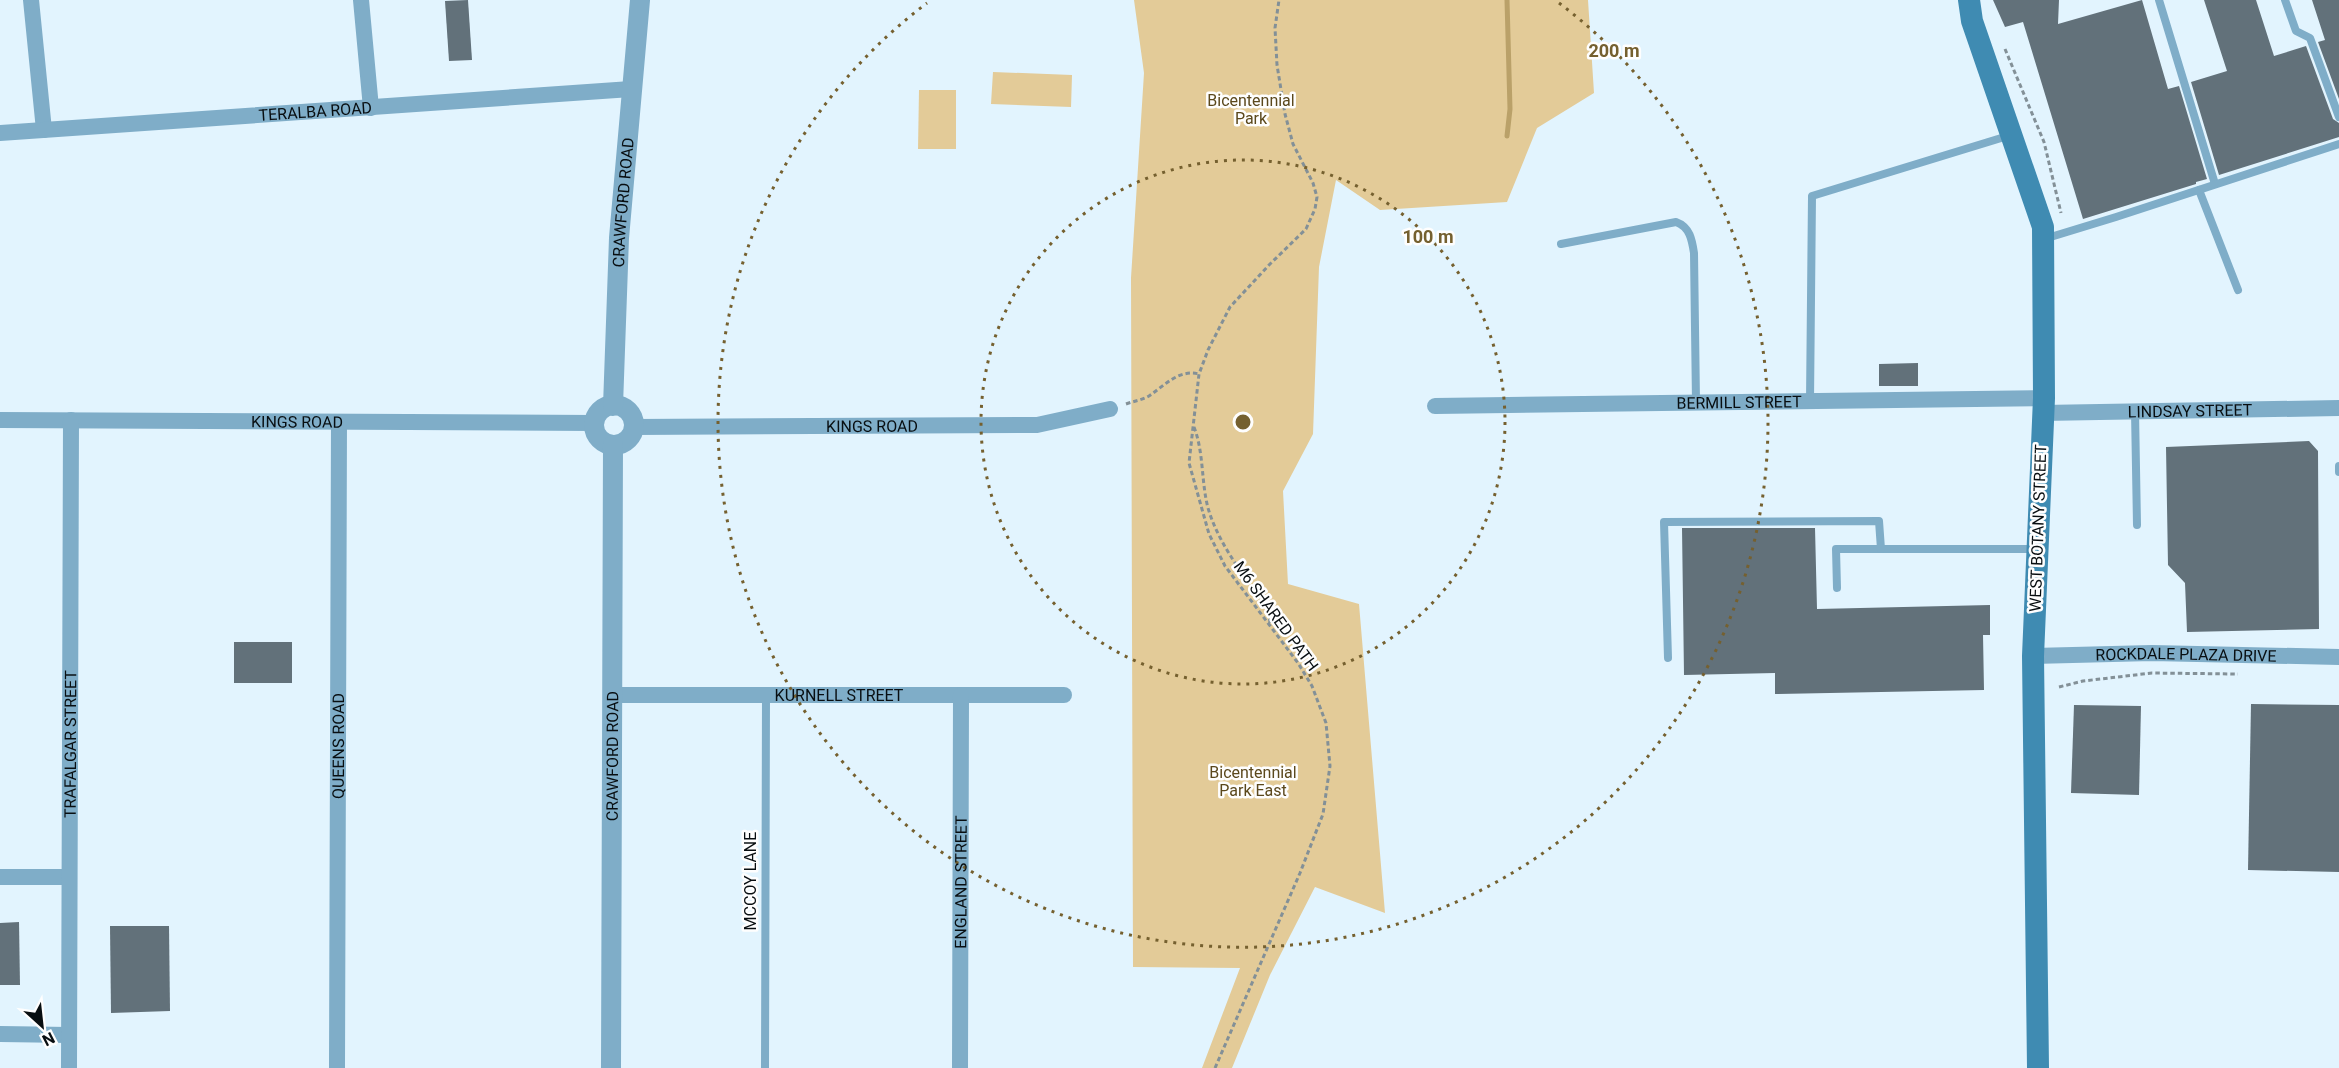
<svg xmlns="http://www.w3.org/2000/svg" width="2339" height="1068" viewBox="0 0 2339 1068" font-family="Roboto,sans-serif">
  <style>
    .green { fill: #e3cb98 }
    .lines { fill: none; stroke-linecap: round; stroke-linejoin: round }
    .stream { stroke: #baa169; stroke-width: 5 }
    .building { fill: #62717a }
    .path { stroke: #839097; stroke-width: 3; stroke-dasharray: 4.5 3; stroke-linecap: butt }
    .service { stroke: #7fadc8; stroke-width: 8 }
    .minor { stroke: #7fadc8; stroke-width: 16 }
    .tertiary { stroke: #7fadc8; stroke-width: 20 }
    .secondary { stroke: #3f8bb2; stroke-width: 22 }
    .ring { fill: none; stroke: #75602f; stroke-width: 3; stroke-dasharray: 3 6 }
    .labels { text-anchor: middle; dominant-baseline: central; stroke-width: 5; stroke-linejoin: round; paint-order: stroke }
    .park-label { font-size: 16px; fill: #5b481c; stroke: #fefefe }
    .street-label { font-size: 16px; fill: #080e11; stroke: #fefefe }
    .centre { fill: #75602f; stroke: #fefefe; stroke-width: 3 }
    .ring-label { font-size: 18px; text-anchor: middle; font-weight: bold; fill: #75602f; stroke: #fefefe; stroke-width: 5; stroke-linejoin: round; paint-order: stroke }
  </style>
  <rect width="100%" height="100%" fill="#e2f4fe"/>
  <g class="green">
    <path d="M 1134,0 L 1588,0 L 1594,93 L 1537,128 L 1507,202 L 1380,210 L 1336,180 L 1319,267 L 1313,434 L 1283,491 L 1288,584 L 1359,604 L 1385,913 L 1315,887 L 1270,975 L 1232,1068 L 1202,1068 L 1240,968 L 1133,967 L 1131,278 L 1144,73 Z"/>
    <path d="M 993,72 L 1072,75 L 1071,107 L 991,104 Z"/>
    <path d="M 919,90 L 956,90 L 956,149 L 918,149 Z"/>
  </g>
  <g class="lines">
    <path class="stream" d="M 1507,136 L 1510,109 L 1507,0"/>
  </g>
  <g class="building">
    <path d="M 468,0 L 472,60 L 449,61 L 445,1 Z"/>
    <path d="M 1993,0 L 2059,0 L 2058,24 L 2142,0 L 2168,89 L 2179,86 L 2207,179 L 2196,182 L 2196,184 L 2083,219 L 2023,22 L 2005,27 Z"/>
    <path d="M 2204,0 L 2256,0 L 2274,56 L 2306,46 L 2333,119 L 2339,123 L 2339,137 L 2219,175 L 2191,82 L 2227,71 Z"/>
    <path d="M 2312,0 L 2339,0 L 2339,99 L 2318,42 L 2325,40 Z"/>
    <path d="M 1918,363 L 1918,386 L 1879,386 L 1879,364 Z"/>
    <path d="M 2309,441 L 2318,451 L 2319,629 L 2187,632 L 2185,583 L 2168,565 L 2166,447 Z"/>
    <path d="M 1682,528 L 1815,528 L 1817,609 L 1990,605 L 1990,635 L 1983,635 L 1984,690 L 1775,694 L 1775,673 L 1684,675 Z"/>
    <rect x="234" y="642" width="58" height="41"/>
    <path d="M 2251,704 L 2339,705 L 2339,872 L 2248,870 Z"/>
    <path d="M 2074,705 L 2141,706 L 2139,795 L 2071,793 Z"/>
    <path d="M 19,922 L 20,985 L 0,985 L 0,923 Z"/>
    <path d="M 110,926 L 169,926 L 170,1011 L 111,1013 Z"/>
  </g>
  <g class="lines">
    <g class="path">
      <path d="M 2005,49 L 2044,142 L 2061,213"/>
      <path d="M 1126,404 C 1134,401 1142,400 1149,396 C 1165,385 1179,369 1199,374"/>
      <path d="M 1194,427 C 1204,453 1201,481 1208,508 C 1219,546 1247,579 1269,612 L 1270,624"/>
      <path d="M 2059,687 L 2083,681 L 2152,673 L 2238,674"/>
      <path d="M 1215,1068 L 1300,873 L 1323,814 L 1330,766 L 1326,723 L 1312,686 L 1298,663 L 1225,566 L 1209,534 L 1189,463 L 1199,374 L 1208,350 L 1230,307 L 1269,265 L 1306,229 L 1315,209 L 1317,197 L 1313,183 L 1293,144 L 1285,114 L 1277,65 L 1275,28 L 1279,0"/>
    </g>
    <g class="service">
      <path d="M 2159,0 L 2215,184"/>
      <path d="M 2285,0 L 2296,31 L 2310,38 L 2339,117"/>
      <path d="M 2199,190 L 2238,290"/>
      <path d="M 2044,239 L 2116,217 L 2339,144"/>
      <path d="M 1561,244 L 1676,222 C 1690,227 1692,240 1694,253 L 1696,402"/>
      <path d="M 1810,401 L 1812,196 L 2011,135"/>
      <path d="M 2135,411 L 2137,525"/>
      <path d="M 2339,466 L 2339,472"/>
      <path d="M 1837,588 L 1836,549 L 2037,549"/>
      <path d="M 1668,658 L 1664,522 L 1879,521 L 1881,549"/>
      <path d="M 765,1068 L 766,695"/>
    </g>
    <g class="minor">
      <path d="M 31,0 L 44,130"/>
      <path d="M 361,0 L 371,108"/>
      <path id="s1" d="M 0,133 L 631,89"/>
      <path id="s2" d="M 1435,406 L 2044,398"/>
      <path id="s3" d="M 2042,413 L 2339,408"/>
      <path id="s4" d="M 0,420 L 594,423"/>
      <path id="s5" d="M 634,427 L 1037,425 L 1110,409"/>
      <path id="s6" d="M 2033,656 L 2152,653 L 2339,657"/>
      <path id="s7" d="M 613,695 L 1064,695"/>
      <path d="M 0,877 L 69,877"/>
      <path d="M 0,1034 L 69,1035"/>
      <path id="s8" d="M 69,1068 L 71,420"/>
      <path id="s9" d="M 337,1068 L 339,422"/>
      <path id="s10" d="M 960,1068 L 961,695"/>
    </g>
    <g class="tertiary">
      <circle cx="614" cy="425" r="20"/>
      <path id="s11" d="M 613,406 L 619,238 L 640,0"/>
      <path id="s12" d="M 611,1068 L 613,445"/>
    </g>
    <path class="secondary" d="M 1969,0 L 1972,21 L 2043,227 L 2044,398 L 2033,656 L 2038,1068"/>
  </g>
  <g class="ring">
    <circle cx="1243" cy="422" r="262"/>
    <path d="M1559 3A525 525 0 1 1 927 3"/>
  </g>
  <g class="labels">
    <g class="park-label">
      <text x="1251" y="100">Bicentennial<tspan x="1251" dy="18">Park</tspan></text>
      <text x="1253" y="772">Bicentennial<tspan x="1253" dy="18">Park East</tspan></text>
    </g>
    <g class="street-label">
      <text stroke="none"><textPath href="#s1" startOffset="316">TERALBA ROAD</textPath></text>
      <text stroke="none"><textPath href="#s11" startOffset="204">CRAWFORD ROAD</textPath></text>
      <text stroke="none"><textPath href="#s2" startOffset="304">BERMILL STREET</textPath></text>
      <text stroke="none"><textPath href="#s3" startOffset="148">LINDSAY STREET</textPath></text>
      <text stroke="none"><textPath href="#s4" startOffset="297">KINGS ROAD</textPath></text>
      <text stroke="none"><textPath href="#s5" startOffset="238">KINGS ROAD</textPath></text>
      <text transform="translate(2038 528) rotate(-88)">WEST BOTANY STREET</text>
      <text transform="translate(1276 616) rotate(54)">M6 SHARED PATH</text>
      <text stroke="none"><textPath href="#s6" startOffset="153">ROCKDALE PLAZA DRIVE</textPath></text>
      <text stroke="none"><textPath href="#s7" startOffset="226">KURNELL STREET</textPath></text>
      <text stroke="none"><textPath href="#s8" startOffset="324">TRAFALGAR STREET</textPath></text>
      <text stroke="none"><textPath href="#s9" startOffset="322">QUEENS ROAD</textPath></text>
      <text stroke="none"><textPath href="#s12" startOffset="312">CRAWFORD ROAD</textPath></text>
      <text transform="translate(750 881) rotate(-90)">MCCOY LANE</text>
      <text stroke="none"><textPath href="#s10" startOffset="186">ENGLAND STREET</textPath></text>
    </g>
  </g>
  <circle cx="1243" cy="422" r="9" class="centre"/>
  <g class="ring-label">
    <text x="1614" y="57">200 m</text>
    <text x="1428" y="243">100 m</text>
  </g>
  <g transform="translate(42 1026) rotate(153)" stroke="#fefefe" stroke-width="4.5" paint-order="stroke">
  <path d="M0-4.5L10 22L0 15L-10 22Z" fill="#080e11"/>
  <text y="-9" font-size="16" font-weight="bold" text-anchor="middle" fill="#080e11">N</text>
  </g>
</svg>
